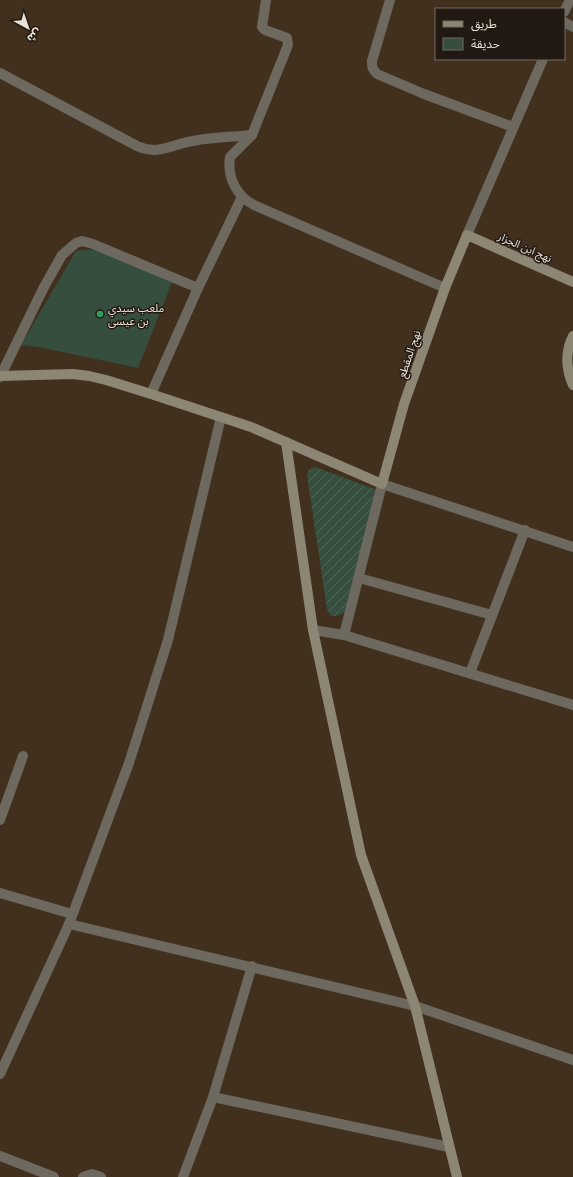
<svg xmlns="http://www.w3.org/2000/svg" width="573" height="1177" viewBox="0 0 573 1177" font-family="'IBM Plex Sans','Noto Sans Arabic',sans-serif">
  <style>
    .park { fill: #354e3e }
    .garden { fill: url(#garden-furrows) }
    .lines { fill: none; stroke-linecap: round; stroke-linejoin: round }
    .street { stroke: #6d695e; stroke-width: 10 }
    .secondary { stroke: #8d8675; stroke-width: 10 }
    .leisure-dot { fill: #2e9e5b; stroke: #221a12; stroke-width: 1.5 }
    .labels { text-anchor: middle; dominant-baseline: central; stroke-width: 3; stroke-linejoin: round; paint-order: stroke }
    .street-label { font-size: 11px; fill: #eee2d8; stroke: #221a12 }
    .poi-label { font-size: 11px; fill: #eee2d8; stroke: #221a12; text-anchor: start }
  </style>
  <defs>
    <pattern id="garden-furrows" width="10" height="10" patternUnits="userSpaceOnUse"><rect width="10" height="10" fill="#354e3e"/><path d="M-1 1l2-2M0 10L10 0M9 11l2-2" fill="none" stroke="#536759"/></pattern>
  </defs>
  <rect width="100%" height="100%" fill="#42301e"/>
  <path class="park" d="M 109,248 L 172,282 L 138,368 L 39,347 L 21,345 L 76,251 Z"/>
  <path class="garden" d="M 315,467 L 377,490 L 347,611 L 337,616 L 331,616 L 327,609 L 307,475 L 309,470 Z"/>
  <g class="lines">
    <g class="street">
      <path d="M 266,0 L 262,27 L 265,30 L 287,38 L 288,45 L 252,135 L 230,157 C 227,177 236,196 254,205 L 445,288"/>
      <path d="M 390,0 L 372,61 C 372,67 372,69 377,74 L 424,94 L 513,127"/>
      <path d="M 564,12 L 570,0"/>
      <path d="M 564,22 L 573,27"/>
      <path d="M 0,73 L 137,146 C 159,156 172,144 193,141 C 213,137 233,137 252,135"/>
      <path d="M 467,235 L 543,59"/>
      <path d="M 198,288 L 242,197"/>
      <path d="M 0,377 L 44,287 L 62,255 L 76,243 L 82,241 L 93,244 L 198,288 L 151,394"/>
      <path d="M 359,578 L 492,615"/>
      <path d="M 313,630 L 344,635 L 573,705"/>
      <path d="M 344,635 L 382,484 L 573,547"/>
      <path d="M 470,673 L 525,530"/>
      <path d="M 0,820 L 23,756"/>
      <path d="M 0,893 L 72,914"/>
      <path d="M 69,924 L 415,1006 L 573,1060"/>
      <path d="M 0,1074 L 69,924 L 129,763 L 168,640 L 221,417"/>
      <path d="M 213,1097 L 449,1147"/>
      <path d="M 0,1156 L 54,1177"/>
      <path d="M 83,1177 L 92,1174 L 101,1177"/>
      <path d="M 183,1177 L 213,1097 L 252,966"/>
    </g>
    <g class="secondary">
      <path d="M 573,336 C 565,352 566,369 573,385"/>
      <path d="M 0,376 L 73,374 L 89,376 L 106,380 L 151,394 L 251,427 L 382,484 L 404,404 L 445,288 L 467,235 L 573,282"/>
      <path d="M 286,442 L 313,630 L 361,855 L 415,1006 L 457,1177"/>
    </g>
  </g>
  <circle class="leisure-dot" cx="100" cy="314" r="4"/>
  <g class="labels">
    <g class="street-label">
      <text transform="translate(525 247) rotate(24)">نهج ابن الجزار</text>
      <text transform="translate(409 354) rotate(-71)">نهج المقطع</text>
    </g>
    <g class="poi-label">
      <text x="108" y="308">ملعب سيدي<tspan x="108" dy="13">بن عيسى</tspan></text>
    </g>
  </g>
  <rect x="435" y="8" width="130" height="52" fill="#221a12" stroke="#746a61"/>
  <rect x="443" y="21" width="20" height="6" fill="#8d8675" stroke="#746a61"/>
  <text x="471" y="28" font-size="12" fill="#eee2d8">طريق</text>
  <rect x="443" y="38" width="20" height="12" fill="#354e3e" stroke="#746a61"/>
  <text x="471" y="48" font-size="12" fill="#eee2d8">حديقة</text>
  <g transform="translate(28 28) rotate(140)" stroke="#221a12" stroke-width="3" paint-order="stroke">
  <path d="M0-3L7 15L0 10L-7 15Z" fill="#eee2d8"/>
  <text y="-6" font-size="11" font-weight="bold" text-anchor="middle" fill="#eee2d8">ش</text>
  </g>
</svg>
